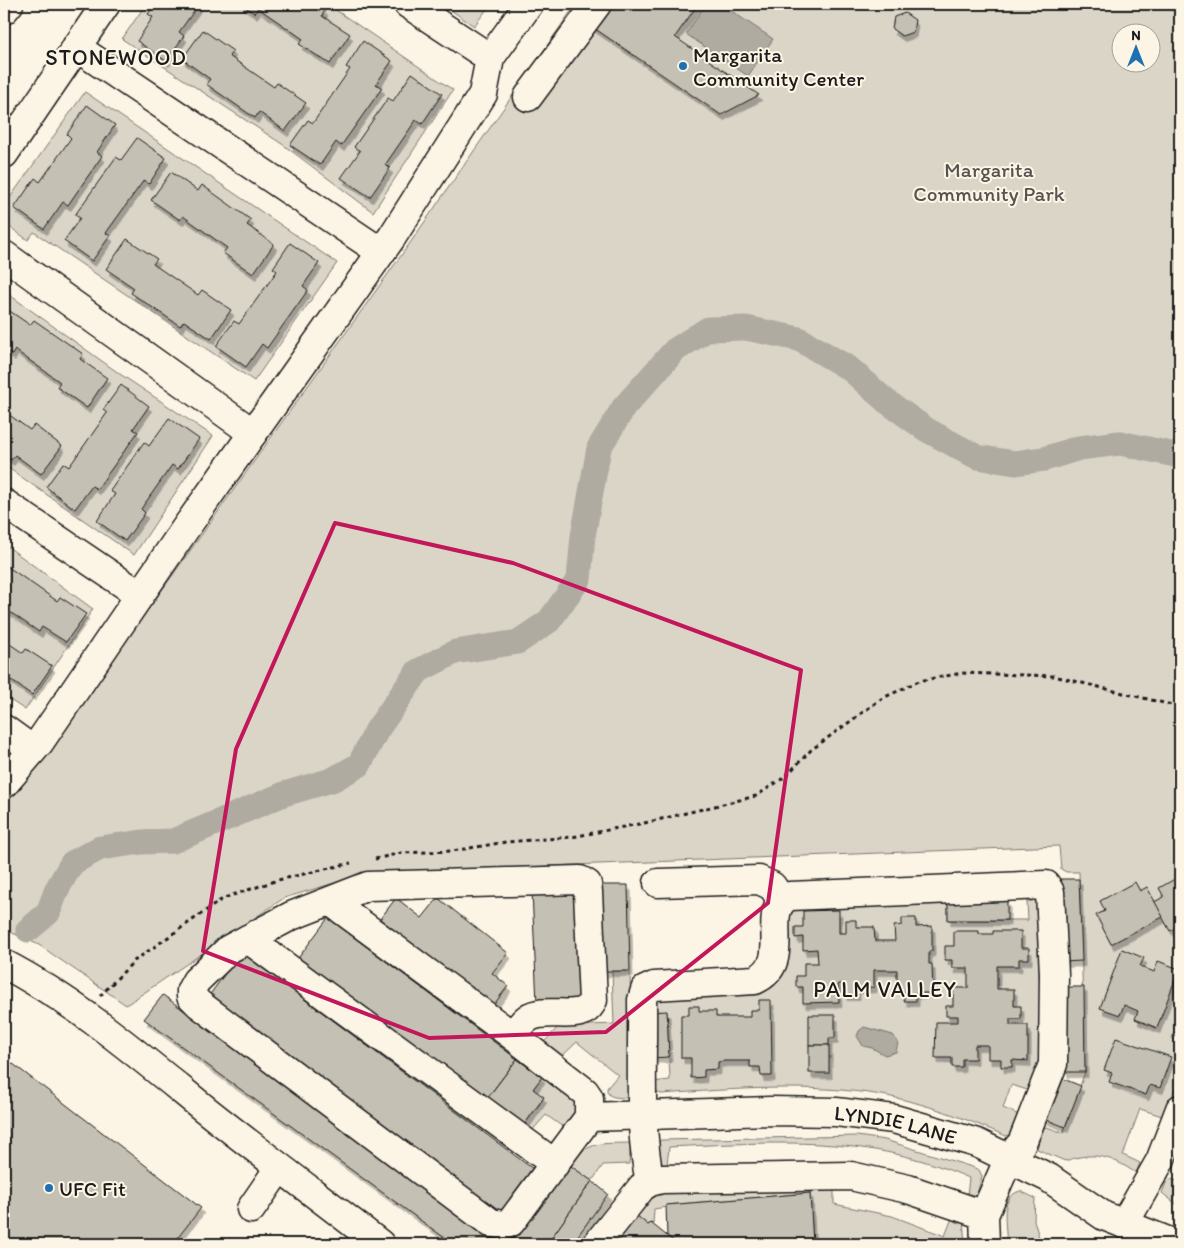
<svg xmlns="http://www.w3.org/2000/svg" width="1184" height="1248" viewBox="0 0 1184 1248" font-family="Itim,sans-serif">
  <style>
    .green { fill: #dbd5c8; stroke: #7c7872; fill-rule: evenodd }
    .water { fill: #b0aba1; stroke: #75726c }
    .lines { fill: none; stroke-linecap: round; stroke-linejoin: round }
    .canal { stroke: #b0aba1; stroke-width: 25 }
    .building { fill: #c4c0b3; stroke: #1c1c1c; filter: url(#shadow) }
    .minor-casing { stroke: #1c1c1c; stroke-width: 31 }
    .path { stroke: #1c1c1c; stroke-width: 3; stroke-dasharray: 4 4; stroke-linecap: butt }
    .minor { stroke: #fcf5e5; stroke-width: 28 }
    .marked { fill: none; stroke: #c2185b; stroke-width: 4; stroke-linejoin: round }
    .poi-dot { fill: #1f6fb2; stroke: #fcf5e5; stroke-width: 2 }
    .labels { text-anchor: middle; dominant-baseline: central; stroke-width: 4; stroke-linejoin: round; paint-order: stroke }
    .poi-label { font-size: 21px; fill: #1c1c1c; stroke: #fcf5e5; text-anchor: start }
    .park-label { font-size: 21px; fill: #555450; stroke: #fcf5e5 }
    .street-label { font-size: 21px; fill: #1c1c1c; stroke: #fcf5e5 }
    .neighbourhood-label { font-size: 22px; letter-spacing: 1px; fill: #1c1c1c; stroke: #fcf5e5 }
  </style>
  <defs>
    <filter id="shadow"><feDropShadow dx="3" dy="5.5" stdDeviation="0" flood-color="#0004"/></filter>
  </defs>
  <rect width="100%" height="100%" fill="#fcf5e5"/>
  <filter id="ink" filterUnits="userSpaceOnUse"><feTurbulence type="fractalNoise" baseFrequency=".02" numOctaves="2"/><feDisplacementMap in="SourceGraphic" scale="10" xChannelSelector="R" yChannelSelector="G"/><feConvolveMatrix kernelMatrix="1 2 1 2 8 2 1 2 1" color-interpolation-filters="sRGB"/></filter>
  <g filter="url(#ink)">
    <g class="green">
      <path d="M 146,4 L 327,4 L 453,90 L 373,212 L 282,144 L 122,39 Z"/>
      <path d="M 442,4 L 491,4 L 474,26 Z"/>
      <path d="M 576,4 L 1180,4 L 1180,1017 L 1172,1038 L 1180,1042 L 1180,1074 L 1165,1117 L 1140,1109 L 1123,1155 L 1140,1163 L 1136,1173 C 1111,1156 1094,1151 1065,1161 L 1037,1149 L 1042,1128 L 1047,1127 L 1063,1133 L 1085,1072 L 1079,872 L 1066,872 L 1061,869 L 1059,846 L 368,873 L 284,898 L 126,1005 L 39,945 L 8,931 L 4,918 L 4,803 L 17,793 L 410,243 ZM 1122,32 L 1152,32 L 1152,62 L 1122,62 Z"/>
      <path d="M 85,92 L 337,263 L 254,381 L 34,232 L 28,240 L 4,223 L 4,206 Z"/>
      <path d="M 4,291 L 120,374 L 213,436 L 134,555 L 4,465 Z"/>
      <path d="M 4,544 L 93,609 L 25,710 L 4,696 Z"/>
      <path d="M 1034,900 L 1037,903 L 1041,1035 L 1038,1073 L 1031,1091 L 1011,1085 L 1003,1108 L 1019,1115 L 1014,1132 L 1006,1136 C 967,1119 925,1103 882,1095 C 809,1083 735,1089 661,1094 L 653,1091 L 653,1082 L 670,1080 L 667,1012 L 648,1012 L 657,997 L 755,995 C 806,978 773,937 794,906 L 948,901 L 948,920 L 1028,920 L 1027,902 Z"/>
      <path d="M 612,971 L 630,971 L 632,1092 L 627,1098 C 619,1097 606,1099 607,1088 L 618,1075 L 577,1042 L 561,1057 L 543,1043 L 563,1022 L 566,1026 L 614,1024 Z"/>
      <path d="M 542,1077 L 576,1103 L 578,1110 L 563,1127 L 546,1115 L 529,1134 L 522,1128 L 544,1098 L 533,1089 Z"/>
      <path d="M 857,1136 L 885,1140 L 972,1167 L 979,1170 L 982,1176 L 977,1194 L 972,1197 L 967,1196 L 969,1178 C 870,1134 774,1142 669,1147 L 667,1165 L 659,1165 L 658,1143 L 661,1140 Z"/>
      <path d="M 631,1143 L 629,1164 L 603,1165 L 592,1181 L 568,1164 C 592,1140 599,1144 631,1143 Z"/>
      <path d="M 1168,1178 L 1180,1182 L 1180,1207 L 1162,1193 Z"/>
      <path d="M 834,1187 L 834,1204 L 892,1216 L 945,1236 L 952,1218 L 963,1219 L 965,1244 L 813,1244 L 810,1193 L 666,1205 L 666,1207 L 654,1209 L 653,1224 L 650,1223 L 648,1225 L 636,1215 L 652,1196 L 659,1193 Z"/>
      <path d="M 1020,1191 L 1035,1198 L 1034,1220 L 1041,1244 L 1006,1244 C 1008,1228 997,1198 1020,1191 Z"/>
    </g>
    <g class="water">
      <path d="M 706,4 L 721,4 L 773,39 L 748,76 L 686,34 Z"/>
      <path d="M 864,1027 L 893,1035 L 898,1042 L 896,1052 L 885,1055 L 872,1048 L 863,1046 L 857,1036 L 859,1031 Z"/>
    </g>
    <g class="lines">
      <path class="canal" d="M 28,930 L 48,913 L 57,889 L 72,863 L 100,848 L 142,842 L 173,841 L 284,794 L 332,780 L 359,765 L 377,730 L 418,671 L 455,652 L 518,642 L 549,621 L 579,579 L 583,536 L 599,448 L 624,407 L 675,350 L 708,329 L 746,328 L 799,339 L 850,369 L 886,401 L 927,430 L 977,457 L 1015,463 L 1044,459 L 1079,448 L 1120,443 L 1180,456"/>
    </g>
    <g class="building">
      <path d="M 155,4 L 199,4 L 179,32 L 184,36 L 166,61 L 137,41 L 153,17 L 148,14 Z"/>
      <path d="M 241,4 L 315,4 L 325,10 L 322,16 L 350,34 L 330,64 L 299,44 L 303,39 L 258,8 L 254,13 Z"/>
      <path d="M 607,4 L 698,4 L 675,37 L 759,95 L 721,115 L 591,26 Z"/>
      <path d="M 905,13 L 915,20 L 913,32 L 902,36 L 892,29 L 894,17 Z"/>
      <path d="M 203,30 L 233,51 L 229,56 L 274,87 L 277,83 L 306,103 L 285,131 L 259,112 L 255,118 L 206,84 L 210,79 L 182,59 Z"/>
      <path d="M 363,41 L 392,61 L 376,84 L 382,88 L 341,146 L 336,142 L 320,165 L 290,145 L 308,120 L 313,123 L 350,69 L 346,67 Z"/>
      <path d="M 412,73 L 442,94 L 422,124 L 416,120 L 385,165 L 390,168 L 370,197 L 341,178 L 360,151 L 354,147 L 388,98 L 393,101 Z"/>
      <path d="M 87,105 L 115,125 L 97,152 L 102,156 L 68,205 L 63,202 L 44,229 L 14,208 L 35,178 L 40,182 L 71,138 L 67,134 Z"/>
      <path d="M 137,138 L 166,158 L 149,184 L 144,180 L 106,233 L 110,236 L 92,261 L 64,241 L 80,218 L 75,215 L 116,157 L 121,160 Z"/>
      <path d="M 171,172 L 198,191 L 202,185 L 251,220 L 247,225 L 274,244 L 253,274 L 223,253 L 227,248 L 183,216 L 180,220 L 151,200 Z"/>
      <path d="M 127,239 L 157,259 L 153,264 L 198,295 L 202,290 L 231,310 L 211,339 L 184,321 L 180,326 L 131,293 L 134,288 L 106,269 Z"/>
      <path d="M 290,243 L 319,263 L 303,286 L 308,290 L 267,348 L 262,344 L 246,367 L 216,346 L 234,321 L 239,324 L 277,271 L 273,268 Z"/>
      <path d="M 4,307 L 30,325 L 34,320 L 83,354 L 80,359 L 107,378 L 87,408 L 57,387 L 60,382 L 15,350 L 12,355 L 4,349 Z"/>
      <path d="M 121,385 L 149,406 L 133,429 L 138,432 L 97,489 L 92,486 L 75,509 L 46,487 L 63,463 L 69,467 L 107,413 L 103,410 Z"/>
      <path d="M 4,411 L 30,430 L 34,425 L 62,446 L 41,474 L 15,455 L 11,460 L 4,455 Z"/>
      <path d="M 169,418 L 199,439 L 178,469 L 172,465 L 141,509 L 145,513 L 125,541 L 97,521 L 115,494 L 110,491 L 144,442 L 149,446 Z"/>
      <path d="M 4,564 L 57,601 L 60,597 L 86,614 L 66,642 L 42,627 L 39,632 L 4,608 Z"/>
      <path d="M 4,640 L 23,653 L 26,649 L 52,666 L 32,695 L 9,679 L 5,684 L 4,683 Z"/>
      <path d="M 1180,876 L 1180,925 L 1170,931 L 1154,902 L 1164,897 L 1159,888 Z"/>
      <path d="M 1060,879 L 1079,879 L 1082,961 L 1063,962 Z"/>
      <path d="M 1135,882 L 1140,891 L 1147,887 L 1163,917 L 1111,944 L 1096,915 L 1105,911 L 1100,901 Z"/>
      <path d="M 602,885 L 628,885 L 630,971 L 603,971 Z"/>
      <path d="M 575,890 L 579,1002 L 537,1004 L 532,891 Z"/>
      <path d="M 396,898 L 422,918 L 438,898 L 508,953 L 492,973 L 508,986 L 492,1007 L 380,919 Z"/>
      <rect x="948" y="901" width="59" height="19"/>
      <path d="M 839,910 L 839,933 L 846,933 L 846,920 L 856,920 L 856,927 L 874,927 L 875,941 L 895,941 L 894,926 L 902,925 L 902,918 L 916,918 L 916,927 L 932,926 L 932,951 L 929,951 L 929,964 L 932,964 L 933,993 L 916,993 L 916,1001 L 904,1001 L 904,991 L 897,991 L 897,970 L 874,970 L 874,987 L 857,988 L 857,995 L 844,995 L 844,984 L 838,984 L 839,1002 L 803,1003 L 803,987 L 796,987 L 796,976 L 804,976 L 804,963 L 818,963 L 817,949 L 803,950 L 803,937 L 795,938 L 795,927 L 803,927 L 803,911 Z"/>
      <path d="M 328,918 L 517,1059 L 485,1101 L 296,961 Z"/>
      <path d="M 954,931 L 979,931 L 979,934 L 993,934 L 993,931 L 1021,931 L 1021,948 L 1029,948 L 1029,959 L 1019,959 L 1019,966 L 997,966 L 997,989 L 1014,989 L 1014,1006 L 1021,1006 L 1021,1019 L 1010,1019 L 1010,1025 L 1028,1025 L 1028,1061 L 1012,1060 L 1012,1067 L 1001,1067 L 1001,1059 L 988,1059 L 988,1045 L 975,1045 L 975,1059 L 962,1059 L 962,1067 L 952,1067 L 952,1058 L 935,1058 L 936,1022 L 958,1022 L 958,1016 L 946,1016 L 946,1006 L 953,1006 L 953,988 L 968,988 L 968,968 L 952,968 L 952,960 L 945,960 L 945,946 L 954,946 Z"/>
      <path d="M 1122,949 L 1144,958 L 1140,966 L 1154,972 L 1158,961 L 1179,969 L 1157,1028 L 1135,1019 L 1138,1011 L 1124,1005 L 1120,1015 L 1100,1008 Z"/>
      <path d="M 241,952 L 533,1169 L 500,1214 L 208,997 Z"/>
      <path d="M 1063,987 L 1084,987 L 1085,1072 L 1065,1072 Z"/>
      <path d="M 163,995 L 500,1244 L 453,1244 L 144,1019 Z"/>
      <path d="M 759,1000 L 771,1000 L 772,1076 L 761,1076 L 760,1067 L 750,1067 L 750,1061 L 725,1061 L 718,1062 L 718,1069 L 704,1070 L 704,1077 L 691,1078 L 691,1058 L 681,1058 L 681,1015 L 689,1015 L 689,1006 L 699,1006 L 699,1011 L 716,1011 L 716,1017 L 750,1017 L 750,1010 L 759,1010 Z"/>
      <path d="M 667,1011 L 669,1057 L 650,1058 L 648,1012 Z"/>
      <path d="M 809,1015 L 835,1015 L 835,1038 L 829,1038 L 829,1045 L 809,1045 Z"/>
      <path d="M 1116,1038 L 1171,1057 L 1160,1088 L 1150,1085 L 1146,1095 L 1109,1082 L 1112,1073 L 1104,1070 Z"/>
      <rect x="809" y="1045" width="20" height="28"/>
      <path d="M 4,1057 L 201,1208 L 173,1244 L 4,1244 Z"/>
      <path d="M 517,1059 L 542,1077 L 533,1089 L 544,1097 L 522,1128 L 486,1100 Z"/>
      <path d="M 1061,1078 L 1081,1086 L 1065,1127 L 1045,1119 Z"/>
      <path d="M 568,1164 L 592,1181 L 547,1244 L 509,1244 Z"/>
      <path d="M 592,1181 L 608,1194 L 572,1244 L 547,1244 Z"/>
      <path d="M 810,1193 L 813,1244 L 677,1244 L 667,1236 L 666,1205 Z"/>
      <path d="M 636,1215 L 648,1225 L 651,1223 L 677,1244 L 612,1244 Z"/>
    </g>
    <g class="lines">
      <g class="minor-casing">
        <g id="minor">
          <path d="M 408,4 L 490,58"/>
          <path d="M 4,10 L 9,4"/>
          <path d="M 76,47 L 381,252"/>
          <path d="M 528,97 L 597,4"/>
          <path d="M 4,154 L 106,4"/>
          <path d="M 4,255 L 253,433"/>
          <path d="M 4,503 L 140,595"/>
          <path d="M 4,729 L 33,750"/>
          <path d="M 4,784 L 39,743 L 185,529 L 392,237 L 483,94 L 490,58 L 529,4"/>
          <path d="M 658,883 L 759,880 L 772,886 L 781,899"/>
          <path d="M 330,901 L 513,1036 L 585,1092 L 589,1098 L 589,1117 L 511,1222 L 505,1225 L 491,1223 L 199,1004 L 191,996 L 191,990 L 196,981 L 229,949 L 291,916 L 368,886 L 580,880 L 587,884 L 588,892 L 593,1000 C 584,1025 547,1005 528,1018 C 522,1022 517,1030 513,1036"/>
          <path d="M 248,939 L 555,1164"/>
          <path d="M 4,964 C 77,1002 142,1058 206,1110 C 264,1156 322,1199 380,1244"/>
          <path id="s1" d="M 589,1117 L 770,1111 L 836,1112 L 894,1119 L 977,1143 L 1049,1178 L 1104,1216 L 1175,1244"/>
          <path d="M 650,1182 C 638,1126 643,1058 642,1000 L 645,990 L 654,986 L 755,980 C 796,962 757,909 790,896 L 1046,885 L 1050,892 L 1054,974 L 1053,1064 L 1022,1143 L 1009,1158 L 984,1215 L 985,1244"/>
          <path d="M 251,1209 L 279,1168"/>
          <path d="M 1124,1224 L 1160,1161 L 1180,1109"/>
          <path d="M 597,1244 L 642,1187 L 650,1182 L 662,1179 L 851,1176 L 908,1189 L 984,1215"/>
        </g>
      </g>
      <g class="path">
        <path d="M 375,859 L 401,853 L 452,851 L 506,842 L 572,837 L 649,822 L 756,796 L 785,777 L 811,750 L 881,699 L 919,681 L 962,673 L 1054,676 L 1180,707"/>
        <path d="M 100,996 L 134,961 L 224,898 L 278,880 L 351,863"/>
      </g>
      <use href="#minor" class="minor"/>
    </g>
  </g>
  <path class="marked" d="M 335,523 L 513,563 L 801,670 L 768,903 L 606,1032 L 429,1038 L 203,951 L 236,749 Z"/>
  <g class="poi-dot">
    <circle cx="683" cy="66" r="5"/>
    <circle cx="49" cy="1188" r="5"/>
  </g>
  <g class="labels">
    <g class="poi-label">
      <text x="693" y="54">Margarita<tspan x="693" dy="24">Community Center</tspan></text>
      <text x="59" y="1188">UFC Fit</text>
    </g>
    <g class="park-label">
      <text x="989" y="169">Margarita<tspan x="989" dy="24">Community Park</tspan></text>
    </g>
    <g class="street-label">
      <text stroke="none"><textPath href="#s1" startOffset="308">LYNDIE LANE</textPath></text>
    </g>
    <g class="neighbourhood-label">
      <text x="116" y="57">STONEWOOD</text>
      <text x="885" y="989">PALM VALLEY</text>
    </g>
  </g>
  <rect width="1184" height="1248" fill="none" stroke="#fcf5e5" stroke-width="20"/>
  <rect x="10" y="10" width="1164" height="1228" fill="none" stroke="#1c1c1c" stroke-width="2" filter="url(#ink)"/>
  <g transform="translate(1136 48)"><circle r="24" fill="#fcf5e5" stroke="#a29e95"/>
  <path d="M0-4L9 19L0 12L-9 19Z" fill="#1f6fb2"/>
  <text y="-8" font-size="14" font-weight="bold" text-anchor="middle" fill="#1c1c1c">N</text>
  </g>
</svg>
